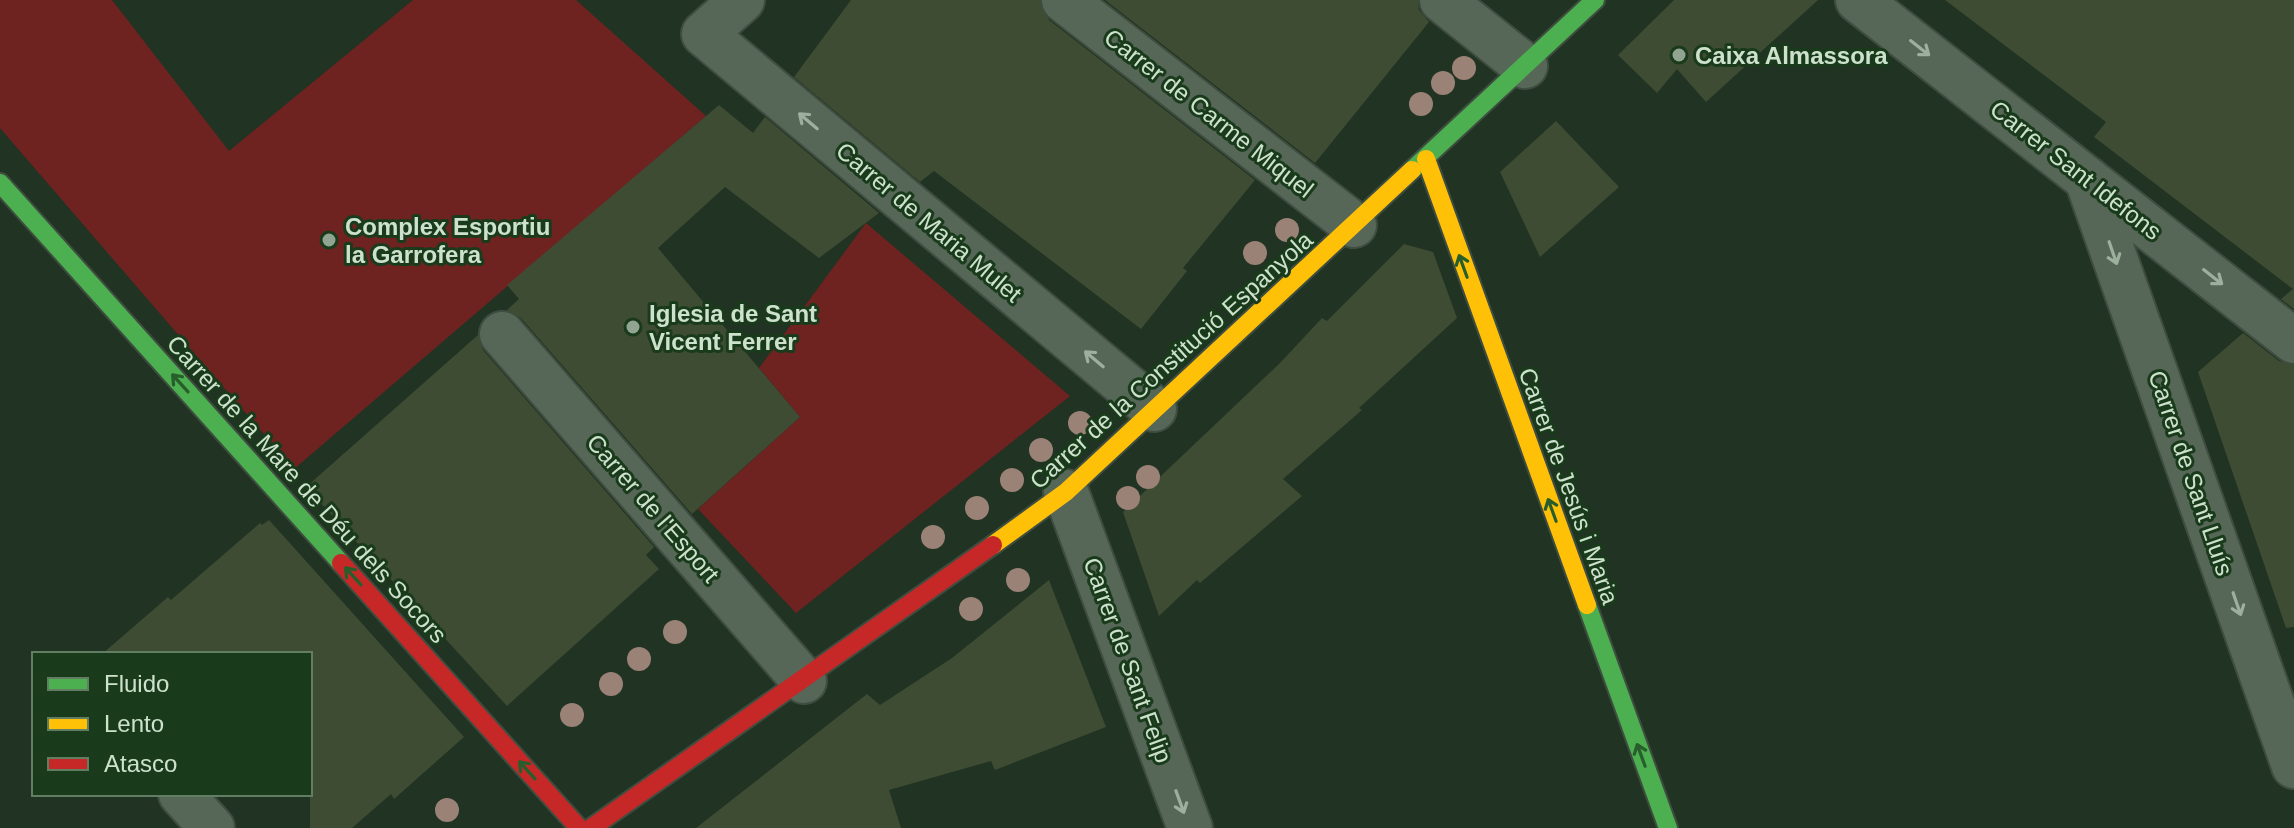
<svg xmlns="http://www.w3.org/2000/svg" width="2294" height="828" viewBox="0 0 2294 828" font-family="Helvetica,sans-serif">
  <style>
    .green { fill: #6f2320 }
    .building { fill: #3e4c34 }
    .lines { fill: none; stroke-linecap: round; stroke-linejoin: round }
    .street-casing { stroke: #3e4d3f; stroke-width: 48 }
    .fast-casing { stroke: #3e4d3f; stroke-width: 22 }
    .slow-casing { stroke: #3e4d3f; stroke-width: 22 }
    .jam-casing { stroke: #3e4d3f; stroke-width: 22 }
    .street { stroke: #566757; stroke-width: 44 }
    .fast { stroke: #4caf50; stroke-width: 18 }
    .slow { stroke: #ffc107; stroke-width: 18 }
    .jam { stroke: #c62828; stroke-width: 18 }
    .tree { fill: #9a8277 }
    .oneway { stroke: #9db09e }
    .oneway2 { stroke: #285e2b }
    .poi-dot { fill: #91a491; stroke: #193b1b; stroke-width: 3 }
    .labels { text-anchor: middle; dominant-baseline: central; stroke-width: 6; stroke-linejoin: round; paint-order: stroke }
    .poi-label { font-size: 24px; font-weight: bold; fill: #cde1cd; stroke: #193b1b; text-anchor: start }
    .street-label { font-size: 24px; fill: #cde1cd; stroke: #193b1b }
  </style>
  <rect width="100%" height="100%" fill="#213322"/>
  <g class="green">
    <path d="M 0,0 L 112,0 L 229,151 L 413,0 L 576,0 L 706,116 L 294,469 L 0,128 Z"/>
    <path d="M 866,223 L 1070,396 L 796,613 L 698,509 L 800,417 L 759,368 Z"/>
  </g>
  <g class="building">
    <path d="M 851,0 L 1040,0 L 1049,20 L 1255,180 L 1183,268 L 1187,271 L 1141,329 L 934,171 L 920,182 L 794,77 Z"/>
    <path d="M 1105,0 L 1418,0 L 1419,10 L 1429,22 L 1315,163 Z"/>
    <path d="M 1674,0 L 1818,0 L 1706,102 L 1677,69 L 1657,93 L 1618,55 Z"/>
    <path d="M 1945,0 L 2294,0 L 2294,309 L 2281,299 L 2293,289 L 2094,137 L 2106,122 Z"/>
    <path d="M 719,105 L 753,133 L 765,117 L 879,213 L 819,258 L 725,187 L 658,248 L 800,417 L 692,514 L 521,318 L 507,310 L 519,299 L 507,285 Z"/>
    <path d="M 1556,121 L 1619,187 L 1540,257 L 1500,172 Z"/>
    <path d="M 1404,244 L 1433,252 L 1457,318 L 1359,408 L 1362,410 L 1283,479 L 1302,496 L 1200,583 L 1197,580 L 1159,616 L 1123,512 L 1280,363 L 1322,318 L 1327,321 Z"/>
    <path d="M 2243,333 L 2279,361 L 2294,365 L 2294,627 L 2286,628 L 2198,372 Z"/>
    <path d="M 478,335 L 483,350 L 654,547 L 646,555 L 659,569 L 507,706 L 306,487 Z"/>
    <path d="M 269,520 L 464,737 L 394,799 L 391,794 L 352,828 L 310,828 L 310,654 L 102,654 L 168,597 L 171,600 L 260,523 L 262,525 Z"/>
    <path d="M 1049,580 L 1106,727 L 995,770 L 991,761 L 889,790 L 901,828 L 696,828 L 867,694 L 880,705 L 952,658 Z"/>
  </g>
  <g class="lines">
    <g class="street-casing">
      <g id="street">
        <path d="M 742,0 L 704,34 L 1154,409"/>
        <path d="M 1064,0 L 1354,225"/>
        <path d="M 1442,0 L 1525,66"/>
        <path d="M 1858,0 L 2294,341"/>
        <path d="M 2087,179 L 2294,766"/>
        <path d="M 502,334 L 804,681"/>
        <path d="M 1066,492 L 1190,828"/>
        <path d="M 181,794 L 212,828"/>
      </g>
    </g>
    <g class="fast-casing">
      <g id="fast">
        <path d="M 1412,170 L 1595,0"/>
        <path d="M 0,183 L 341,563"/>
        <path d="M 1587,605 L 1668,828"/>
      </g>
    </g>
    <g class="slow-casing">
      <g id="slow">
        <path d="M 1426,159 L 1587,605"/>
        <path d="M 993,545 L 1066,492 L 1412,170"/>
      </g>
    </g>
    <g class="jam-casing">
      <g id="jam">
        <path d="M 341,563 L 579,828"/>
        <path d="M 591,828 L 993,545"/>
      </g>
    </g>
    <use href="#street" class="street"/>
    <use href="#fast" class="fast"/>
    <use href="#slow" class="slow"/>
    <use href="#jam" class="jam"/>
  </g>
  <g class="tree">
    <circle cx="1464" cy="68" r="12"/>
    <circle cx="1443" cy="83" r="12"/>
    <circle cx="1421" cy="104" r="12"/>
    <circle cx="1287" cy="230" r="12"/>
    <circle cx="1255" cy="253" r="12"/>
    <circle cx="1080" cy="423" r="12"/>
    <circle cx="1041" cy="450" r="12"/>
    <circle cx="1148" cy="477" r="12"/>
    <circle cx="1012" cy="480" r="12"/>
    <circle cx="1128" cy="498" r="12"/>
    <circle cx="977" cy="508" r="12"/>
    <circle cx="933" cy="537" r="12"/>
    <circle cx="1018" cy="580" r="12"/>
    <circle cx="971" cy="609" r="12"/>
    <circle cx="675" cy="632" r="12"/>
    <circle cx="639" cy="659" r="12"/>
    <circle cx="611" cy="684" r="12"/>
    <circle cx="572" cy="715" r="12"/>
    <circle cx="447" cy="810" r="12"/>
  </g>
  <defs><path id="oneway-shaft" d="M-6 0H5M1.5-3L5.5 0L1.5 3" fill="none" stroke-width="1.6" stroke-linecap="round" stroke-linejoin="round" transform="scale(2)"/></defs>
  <g class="oneway">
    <use href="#oneway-shaft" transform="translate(1920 48) rotate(38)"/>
    <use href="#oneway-shaft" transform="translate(808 121) rotate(-140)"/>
    <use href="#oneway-shaft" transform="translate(2113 253) rotate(71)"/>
    <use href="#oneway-shaft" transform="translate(2213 277) rotate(38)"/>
    <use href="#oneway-shaft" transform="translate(1094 359) rotate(-140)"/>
    <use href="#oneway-shaft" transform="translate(2237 604) rotate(71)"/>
    <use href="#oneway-shaft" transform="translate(1180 802) rotate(70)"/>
  </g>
  <g class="oneway2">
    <use href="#oneway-shaft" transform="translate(1463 266) rotate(-110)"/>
    <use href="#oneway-shaft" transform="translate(180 383) rotate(-132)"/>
    <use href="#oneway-shaft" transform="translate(1552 510) rotate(-110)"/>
    <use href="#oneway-shaft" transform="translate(353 576) rotate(-132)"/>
    <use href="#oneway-shaft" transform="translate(1641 755) rotate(-110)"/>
    <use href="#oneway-shaft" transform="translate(527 770) rotate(-132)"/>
  </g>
  <g class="poi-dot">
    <circle cx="1679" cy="55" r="8"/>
    <circle cx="329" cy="240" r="8"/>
    <circle cx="633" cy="327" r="8"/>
  </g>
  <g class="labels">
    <g class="poi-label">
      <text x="1695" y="55">Caixa Almassora</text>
      <text x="345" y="226">Complex Esportiu<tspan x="345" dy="28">la Garrofera</tspan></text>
      <text x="649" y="313">Iglesia de Sant<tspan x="649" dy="28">Vicent Ferrer</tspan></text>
    </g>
    <g class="street-label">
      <text transform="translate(1209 113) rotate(38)">Carrer de Carme Miquel</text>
      <text transform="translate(2076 170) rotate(38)">Carrer Sant Idefons</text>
      <text transform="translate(929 222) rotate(40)">Carrer de Maria Mulet</text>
      <text transform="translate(1171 360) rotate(-42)">Carrer de la Constitució Espanyola</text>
      <text transform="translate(2191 473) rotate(71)">Carrer de Sant Lluís</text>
      <text transform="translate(1569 486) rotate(70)">Carrer de Jesús i Maria</text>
      <text transform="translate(307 489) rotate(48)">Carrer de la Mare de Déu dels Socors</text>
      <text transform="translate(653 508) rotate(49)">Carrer de l'Esport</text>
      <text transform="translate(1128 660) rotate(70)">Carrer de Sant Felip</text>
    </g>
  </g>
  <rect x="32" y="652" width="280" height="144" fill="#193b1b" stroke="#617d62" stroke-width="2"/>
  <rect x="48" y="678" width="40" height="12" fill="#4caf50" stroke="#617d62" stroke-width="2"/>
  <text x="104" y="692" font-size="24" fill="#cde1cd">Fluido</text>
  <rect x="48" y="718" width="40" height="12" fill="#ffc107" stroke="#617d62" stroke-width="2"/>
  <text x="104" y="732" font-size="24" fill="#cde1cd">Lento</text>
  <rect x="48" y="758" width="40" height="12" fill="#c62828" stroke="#617d62" stroke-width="2"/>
  <text x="104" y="772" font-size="24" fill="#cde1cd">Atasco</text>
</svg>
